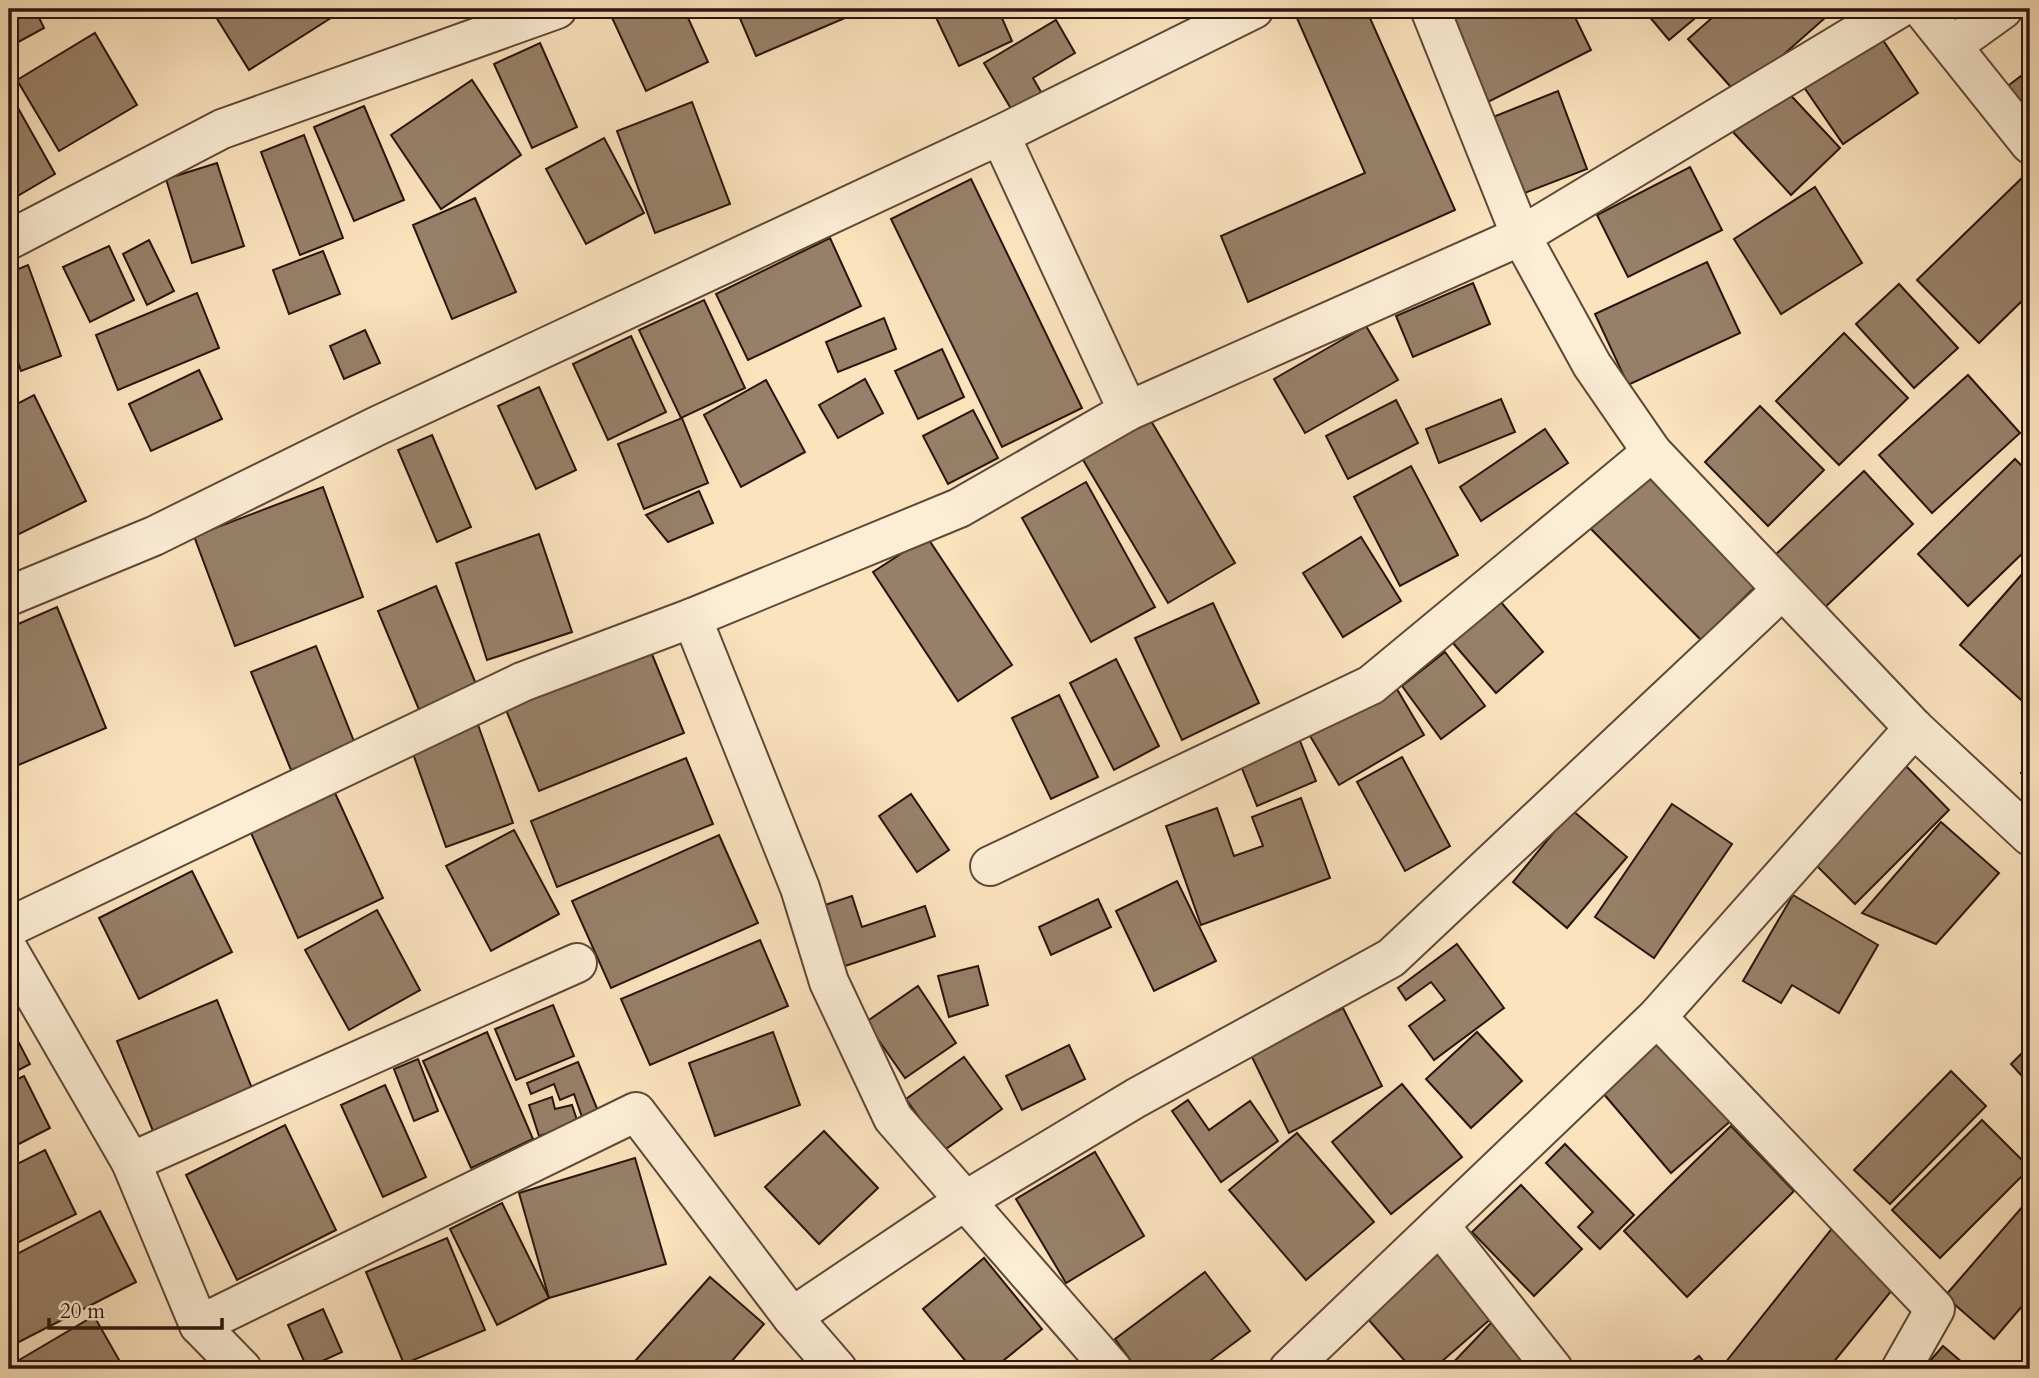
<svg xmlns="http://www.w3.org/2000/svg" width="2039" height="1378" viewBox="0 0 2039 1378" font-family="Cardo,serif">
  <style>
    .building { fill: #978069; stroke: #2a140c; stroke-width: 2 }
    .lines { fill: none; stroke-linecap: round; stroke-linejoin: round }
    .street-casing { stroke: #5e4838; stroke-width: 42 }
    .street { stroke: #fcedd5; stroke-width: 38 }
  </style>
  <rect width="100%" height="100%" fill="#fbe3be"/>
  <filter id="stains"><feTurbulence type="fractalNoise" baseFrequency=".00286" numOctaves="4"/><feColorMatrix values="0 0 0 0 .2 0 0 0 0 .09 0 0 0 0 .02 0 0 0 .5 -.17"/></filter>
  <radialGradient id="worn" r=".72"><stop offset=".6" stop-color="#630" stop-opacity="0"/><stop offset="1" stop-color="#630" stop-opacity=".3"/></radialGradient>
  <g class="building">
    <path d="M 9,9 L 35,9 L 44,28 L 9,47 Z"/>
    <path d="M 211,9 L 345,9 L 249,70 Z"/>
    <path d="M 608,9 L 684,9 L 708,62 L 646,91 Z"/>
    <path d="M 736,9 L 866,9 L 756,56 Z"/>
    <path d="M 932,9 L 998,9 L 1012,41 L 959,66 Z"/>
    <path d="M 1293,9 L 1366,9 L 1455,210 L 1248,302 L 1221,236 L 1365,173 Z"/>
    <path d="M 1472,9 L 1571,9 L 1591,50 L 1488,102 L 1448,21 Z"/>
    <path d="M 1643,9 L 1706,9 L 1669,40 Z"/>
    <path d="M 1722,9 L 1835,9 L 1738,95 L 1688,39 Z"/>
    <path d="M 1951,9 L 1983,9 L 1965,25 Z"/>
    <path d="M 1056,20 L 1075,53 L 1033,78 L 1045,99 L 1016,117 L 984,63 Z"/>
    <path d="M 1873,25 L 1918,93 L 1843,144 L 1797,77 Z"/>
    <path d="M 95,33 L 137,105 L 59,151 L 17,80 Z"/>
    <path d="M 540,43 L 577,127 L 532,148 L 494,64 Z"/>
    <path d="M 2030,69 L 2030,131 L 2000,92 Z"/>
    <path d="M 472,80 L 521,155 L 441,209 L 391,135 Z"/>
    <path d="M 1782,86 L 1840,148 L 1791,195 L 1733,132 Z"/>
    <path d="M 1558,91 L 1587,169 L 1522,194 L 1493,117 Z"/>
    <path d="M 9,92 L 55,174 L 9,201 Z"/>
    <path d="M 692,102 L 730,204 L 655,233 L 617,131 Z"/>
    <path d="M 364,106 L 404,200 L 354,221 L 314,127 Z"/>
    <path d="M 304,135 L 343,238 L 300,255 L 261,152 Z"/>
    <path d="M 604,138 L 644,213 L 586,244 L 546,169 Z"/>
    <path d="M 217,163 L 244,246 L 192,263 L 166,179 Z"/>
    <path d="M 1690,167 L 1722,230 L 1628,277 L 1597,215 Z"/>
    <path d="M 2025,175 L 2030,180 L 2030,293 L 1979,343 L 1917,280 Z"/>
    <path d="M 971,179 L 1082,408 L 1002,447 L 891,219 Z"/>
    <path d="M 1815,187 L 1862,263 L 1781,314 L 1734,239 Z"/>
    <path d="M 475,198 L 516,292 L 452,319 L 413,225 Z"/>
    <path d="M 830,238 L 861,306 L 748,360 L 716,294 Z"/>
    <path d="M 149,240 L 174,291 L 147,305 L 123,254 Z"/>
    <path d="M 109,246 L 134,300 L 90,322 L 63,267 Z"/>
    <path d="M 323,251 L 340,294 L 289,314 L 273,270 Z"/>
    <path d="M 1707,262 L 1740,333 L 1628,385 L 1595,314 Z"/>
    <path d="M 28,265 L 61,356 L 21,371 L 9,336 L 9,273 Z"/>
    <path d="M 1473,283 L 1490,324 L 1413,357 L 1396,316 Z"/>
    <path d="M 1899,284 L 1958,348 L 1914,388 L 1856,324 Z"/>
    <path d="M 197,293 L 219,348 L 118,390 L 96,335 Z"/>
    <path d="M 704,300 L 745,388 L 681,418 L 639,330 Z"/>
    <path d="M 884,318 L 896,349 L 838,372 L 826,342 Z"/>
    <path d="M 1366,326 L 1398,380 L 1305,433 L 1274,379 Z"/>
    <path d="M 365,330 L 380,363 L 344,379 L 330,346 Z"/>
    <path d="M 1844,333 L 1908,398 L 1839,465 L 1776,401 Z"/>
    <path d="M 631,336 L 666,412 L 608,440 L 573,364 Z"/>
    <path d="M 942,349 L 964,397 L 918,419 L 895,371 Z"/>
    <path d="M 199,370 L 222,419 L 151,451 L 129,404 Z"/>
    <path d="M 1968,375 L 2020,433 L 1932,513 L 1879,455 Z"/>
    <path d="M 865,379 L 883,413 L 838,438 L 819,405 Z"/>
    <path d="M 766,380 L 805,452 L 741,487 L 704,415 Z"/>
    <path d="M 539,387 L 576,470 L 536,489 L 498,406 Z"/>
    <path d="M 34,395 L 86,501 L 9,539 L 9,408 Z"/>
    <path d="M 1501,399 L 1515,432 L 1439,463 L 1426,429 Z"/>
    <path d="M 1396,400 L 1418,443 L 1348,479 L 1326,436 Z"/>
    <path d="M 1760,406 L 1824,470 L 1768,526 L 1705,462 Z"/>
    <path d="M 1144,409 L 1235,563 L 1168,603 L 1076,448 Z"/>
    <path d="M 973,410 L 998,458 L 948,484 L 923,436 Z"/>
    <path d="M 682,418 L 708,483 L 644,509 L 618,444 Z"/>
    <path d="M 1545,429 L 1568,463 L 1481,521 L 1460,487 Z"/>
    <path d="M 432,435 L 471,527 L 437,542 L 398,450 Z"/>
    <path d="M 2015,459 L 2030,474 L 2030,546 L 1968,606 L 1918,554 Z"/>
    <path d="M 1411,466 L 1458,555 L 1400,586 L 1354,497 Z"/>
    <path d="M 1642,469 L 1757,585 L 1701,640 L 1587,525 Z"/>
    <path d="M 1864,471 L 1913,524 L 1822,610 L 1773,557 Z"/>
    <path d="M 1086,482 L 1155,607 L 1091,642 L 1022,518 Z"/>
    <path d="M 323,487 L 363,597 L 235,646 L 194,536 Z"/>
    <path d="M 699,491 L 713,523 L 668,542 L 646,515 Z"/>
    <path d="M 539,534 L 572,632 L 487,660 L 456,563 Z"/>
    <path d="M 927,537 L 1012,665 L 958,701 L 873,572 Z"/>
    <path d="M 1361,537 L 1401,601 L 1343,637 L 1303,573 Z"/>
    <path d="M 2030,565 L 2030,708 L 1960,645 Z"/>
    <path d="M 436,586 L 478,689 L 420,712 L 378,611 Z"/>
    <path d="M 1495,595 L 1543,652 L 1496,693 L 1447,636 Z"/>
    <path d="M 1213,603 L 1259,703 L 1182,740 L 1135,638 Z"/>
    <path d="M 57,607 L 106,728 L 9,769 L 9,628 Z"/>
    <path d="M 647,642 L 684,733 L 539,791 L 502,700 Z"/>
    <path d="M 316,646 L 355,744 L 291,770 L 251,672 Z"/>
    <path d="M 1445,652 L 1485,706 L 1441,739 L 1402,686 Z"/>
    <path d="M 1116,659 L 1159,746 L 1114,770 L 1070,683 Z"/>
    <path d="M 1391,679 L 1424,735 L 1339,785 L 1306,729 Z"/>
    <path d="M 1059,695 L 1098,777 L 1051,799 L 1012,718 Z"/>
    <path d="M 477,722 L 513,823 L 446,847 L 410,745 Z"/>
    <path d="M 1296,731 L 1316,781 L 1257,806 L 1237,756 Z"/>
    <path d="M 1402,757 L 1450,846 L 1405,871 L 1357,782 Z"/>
    <path d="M 686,758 L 713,824 L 557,887 L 531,821 Z"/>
    <path d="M 2030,764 L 2030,782 L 2021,773 Z"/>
    <path d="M 1906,766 L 1949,810 L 1855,904 L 1812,861 Z"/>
    <path d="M 335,793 L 383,898 L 298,938 L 251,833 Z"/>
    <path d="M 911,794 L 949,850 L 917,872 L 879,816 Z"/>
    <path d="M 1301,798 L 1330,878 L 1201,925 L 1166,826 L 1217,808 L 1234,856 L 1263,846 L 1252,817 Z"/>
    <path d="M 1672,804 L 1732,844 L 1654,958 L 1595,917 Z"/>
    <path d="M 1572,810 L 1627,857 L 1567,928 L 1513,882 Z"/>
    <path d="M 1941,822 L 1999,873 L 1936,944 L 1862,913 Z"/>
    <path d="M 514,830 L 559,914 L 491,951 L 446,866 Z"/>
    <path d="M 719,835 L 758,923 L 611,988 L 572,901 Z"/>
    <path d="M 192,871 L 232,952 L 139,999 L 99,918 Z"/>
    <path d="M 1177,881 L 1216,961 L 1154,991 L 1116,911 Z"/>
    <path d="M 1793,895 L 1878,945 L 1839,1013 L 1792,985 L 1781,1003 L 1743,981 Z"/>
    <path d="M 852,896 L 862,927 L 925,906 L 935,936 L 827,972 L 807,911 Z"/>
    <path d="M 1098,899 L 1111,927 L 1051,955 L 1039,927 Z"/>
    <path d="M 377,910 L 420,990 L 349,1030 L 305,950 Z"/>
    <path d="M 760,940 L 788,1006 L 650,1065 L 621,999 Z"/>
    <path d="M 1457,944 L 1504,1008 L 1434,1060 L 1409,1026 L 1445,1000 L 1431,982 L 1406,1000 L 1398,988 Z"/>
    <path d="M 978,966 L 988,1005 L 949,1017 L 938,976 Z"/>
    <path d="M 918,986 L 956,1043 L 905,1078 L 866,1022 Z"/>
    <path d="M 217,1000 L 255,1096 L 155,1136 L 117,1041 Z"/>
    <path d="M 553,1005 L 574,1056 L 516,1080 L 495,1029 Z"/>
    <path d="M 1343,1008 L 1382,1086 L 1289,1133 L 1251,1055 Z"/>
    <path d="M 9,1024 L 30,1064 L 9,1075 Z"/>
    <path d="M 487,1032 L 533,1139 L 471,1168 L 423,1061 Z"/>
    <path d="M 773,1032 L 800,1105 L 715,1136 L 689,1063 Z"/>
    <path d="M 1477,1032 L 1522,1081 L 1471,1128 L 1426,1079 Z"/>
    <path d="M 1660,1032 L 1734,1118 L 1671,1173 L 1597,1086 Z"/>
    <path d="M 1069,1045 L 1085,1079 L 1022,1110 L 1006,1076 Z"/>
    <path d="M 2030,1045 L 2030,1085 L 2011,1064 Z"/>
    <path d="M 964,1057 L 1002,1109 L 943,1151 L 906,1099 Z"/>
    <path d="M 418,1059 L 438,1111 L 414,1121 L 394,1069 Z"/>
    <path d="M 578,1062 L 598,1111 L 582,1117 L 574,1094 L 560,1100 L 554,1084 L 531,1094 L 527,1083 Z"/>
    <path d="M 1951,1071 L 1986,1106 L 1890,1204 L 1854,1170 Z"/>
    <path d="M 24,1076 L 50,1128 L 9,1149 L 9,1083 Z"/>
    <path d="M 1402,1084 L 1462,1157 L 1391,1214 L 1332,1142 Z"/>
    <path d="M 385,1085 L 426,1177 L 383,1197 L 341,1105 Z"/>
    <path d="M 552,1097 L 555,1109 L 572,1105 L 578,1123 L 539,1136 L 529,1105 Z"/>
    <path d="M 1188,1100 L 1209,1130 L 1250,1101 L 1278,1141 L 1221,1182 L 1172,1111 Z"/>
    <path d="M 1982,1120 L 2030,1168 L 1940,1258 L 1892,1210 Z"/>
    <path d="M 285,1125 L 336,1230 L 237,1280 L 186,1175 Z"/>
    <path d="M 1731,1126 L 1794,1191 L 1687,1297 L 1624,1231 Z"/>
    <path d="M 824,1131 L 878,1188 L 819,1244 L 765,1187 Z"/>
    <path d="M 1297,1133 L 1374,1222 L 1306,1280 L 1229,1190 Z"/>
    <path d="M 1565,1144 L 1634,1215 L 1600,1249 L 1578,1227 L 1593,1212 L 1546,1163 Z"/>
    <path d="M 45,1150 L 76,1214 L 9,1247 L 9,1168 Z"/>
    <path d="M 1095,1152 L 1144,1236 L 1066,1283 L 1016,1199 Z"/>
    <path d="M 635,1158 L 666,1264 L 549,1298 L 519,1193 Z"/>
    <path d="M 1521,1185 L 1582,1249 L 1534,1296 L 1472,1232 Z"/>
    <path d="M 2030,1198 L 2030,1297 L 1994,1339 L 1945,1296 Z"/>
    <path d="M 502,1203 L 549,1298 L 497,1325 L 450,1229 Z"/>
    <path d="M 100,1211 L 136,1282 L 9,1347 L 9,1258 Z"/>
    <path d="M 1834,1226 L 1901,1279 L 1828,1369 L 1732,1369 L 1725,1363 Z"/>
    <path d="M 447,1238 L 485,1330 L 404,1364 L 366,1272 Z"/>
    <path d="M 1438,1254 L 1494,1316 L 1433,1369 L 1412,1369 L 1367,1318 Z"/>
    <path d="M 984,1258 L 1042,1329 L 993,1369 L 972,1369 L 923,1309 Z"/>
    <path d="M 1205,1272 L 1250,1331 L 1199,1369 L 1137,1369 L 1115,1339 Z"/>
    <path d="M 710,1277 L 764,1324 L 725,1369 L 628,1369 Z"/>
    <path d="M 323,1309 L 342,1352 L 307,1368 L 288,1325 Z"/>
    <path d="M 94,1316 L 123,1367 L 9,1369 L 9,1366 Z"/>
    <path d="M 1491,1323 L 1535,1365 L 1531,1369 L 1447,1369 Z"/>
    <path d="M 1943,1346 L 1970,1369 L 1923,1369 Z"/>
    <path d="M 1699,1356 L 1710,1369 L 1683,1369 Z"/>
  </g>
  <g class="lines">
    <g class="street-casing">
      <g id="street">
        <path d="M 1430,9 L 1521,236 L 1592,365 L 1652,452 L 1914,728 L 2030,836"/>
        <path d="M 1922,9 L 2030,144"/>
        <path d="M 1953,45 L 2003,9"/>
        <path d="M 1000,135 L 1128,411"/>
        <path d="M 9,240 L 222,129 L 557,9"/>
        <path d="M 9,596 L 154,536 L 377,426 L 1000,135 L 1254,9"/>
        <path d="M 692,618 L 800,888 L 829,982 L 893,1118 L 1112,1369"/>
        <path d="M 990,866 L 1371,685 L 1652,452"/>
        <path d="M 9,927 L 522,682 L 692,618 L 959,508 L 1128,411 L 1521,236 L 1898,9"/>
        <path d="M 9,951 L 131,1162 L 199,1325 L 636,1112 L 792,1317 L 837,1369"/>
        <path d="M 1657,1017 L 1935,1309 L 1901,1369"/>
        <path d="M 131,1162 L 577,963"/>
        <path d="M 1440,1226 L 1553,1369"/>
        <path d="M 792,1317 L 963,1202 L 1136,1098 L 1391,958 L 1782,590"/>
        <path d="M 199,1325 L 242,1369"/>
        <path d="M 1289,1369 L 1657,1017 L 1914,728"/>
      </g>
    </g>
    <use href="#street" class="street"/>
  </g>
  <rect width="2039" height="1378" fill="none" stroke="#fbe3be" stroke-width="35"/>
  <rect x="10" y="10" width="2018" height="1357" fill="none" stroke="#2a140c" stroke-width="3.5"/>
  <rect x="18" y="18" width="2004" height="1343" fill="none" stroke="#2a140c" stroke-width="2"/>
  <path d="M49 1318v10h173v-10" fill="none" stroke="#2a140c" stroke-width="3.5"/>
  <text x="60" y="1318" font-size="21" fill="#2a140c" stroke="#fcedd5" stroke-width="5" paint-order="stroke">20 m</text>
  <rect width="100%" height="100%" filter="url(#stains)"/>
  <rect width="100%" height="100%" fill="url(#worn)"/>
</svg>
